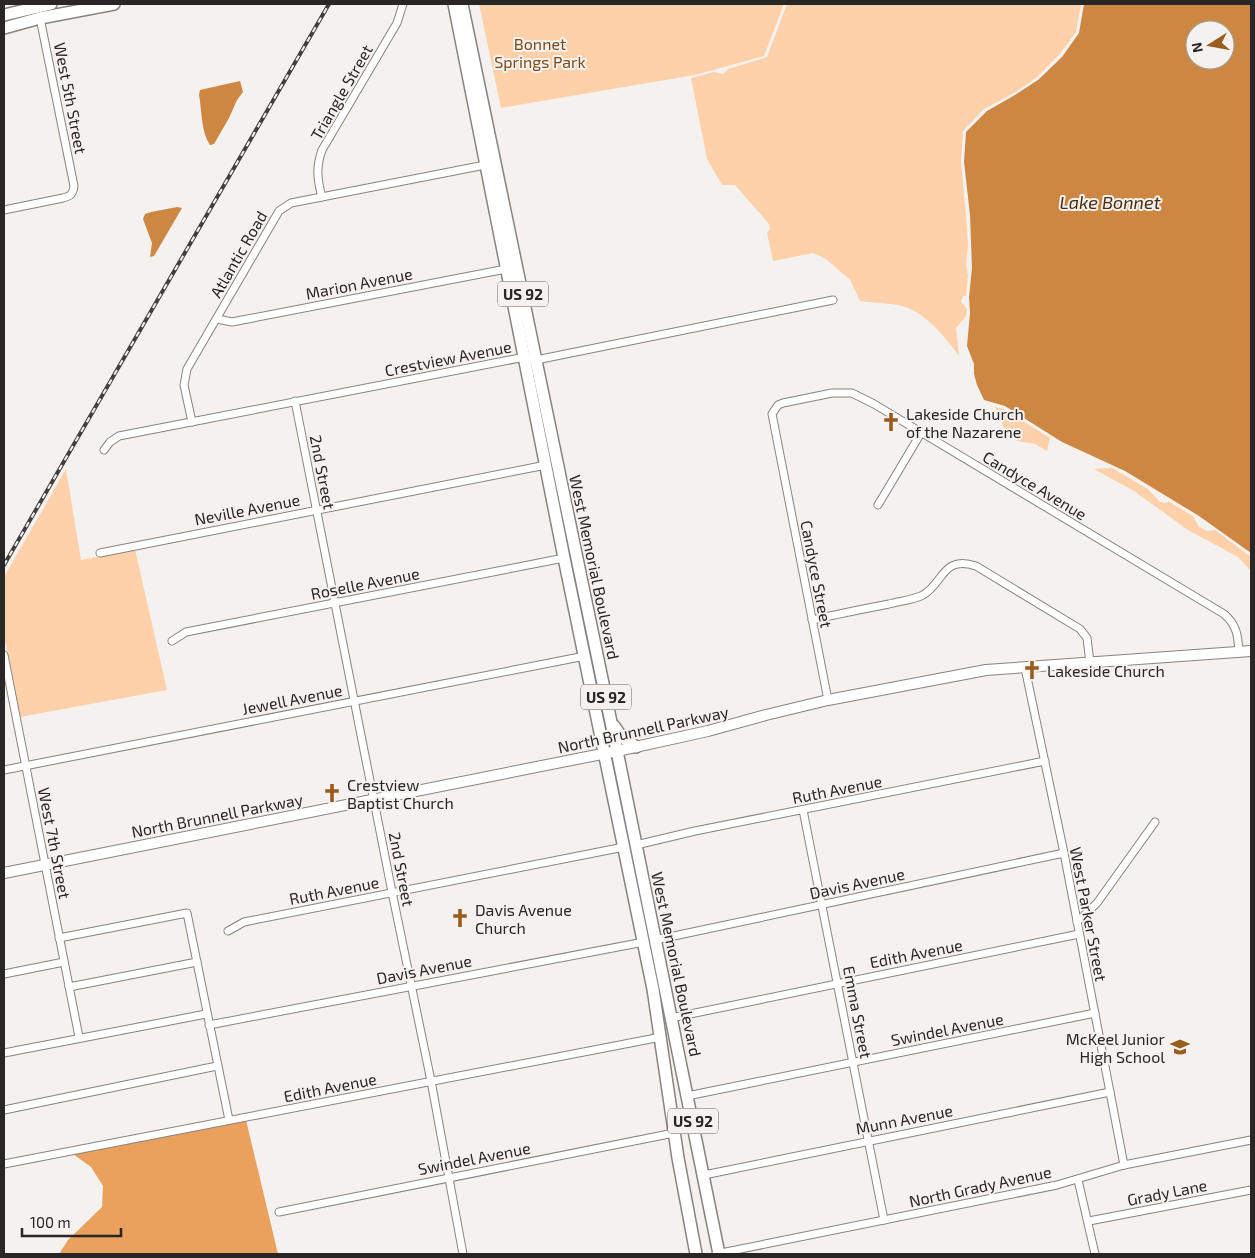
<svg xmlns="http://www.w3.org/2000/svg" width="1255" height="1258" viewBox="0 0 1255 1258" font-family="'Exo 2',sans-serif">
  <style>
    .green { fill: #fed1aa }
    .forest { fill: #eaa15e }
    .water { fill: #ce8743; fill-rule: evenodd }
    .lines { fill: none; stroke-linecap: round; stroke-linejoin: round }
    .street-casing { stroke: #868481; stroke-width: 9 }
    .secondary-casing { stroke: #868481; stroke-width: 12 }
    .primary-casing { stroke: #868481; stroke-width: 14 }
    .street { stroke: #fff; stroke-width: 7 }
    .secondary { stroke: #fff; stroke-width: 10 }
    .primary { stroke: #fff; stroke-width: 11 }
    .rail-casing { stroke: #413f3e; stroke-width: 4 }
    .rail { stroke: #f4f1ee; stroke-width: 2; stroke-dasharray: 5.5; stroke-linecap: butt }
    .labels { text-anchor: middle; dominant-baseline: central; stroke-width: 4; stroke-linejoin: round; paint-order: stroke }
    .shield { fill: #f4f1ee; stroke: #656462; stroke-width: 1 }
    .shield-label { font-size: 15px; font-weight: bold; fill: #282726 }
    .park-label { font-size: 16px; fill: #7b4b1a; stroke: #f4f1ee }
    .street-label { font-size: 16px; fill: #282726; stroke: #f4f1ee }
    .poi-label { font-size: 16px; fill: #282726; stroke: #f4f1ee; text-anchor: start }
    .water-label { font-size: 18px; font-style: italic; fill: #4a2d10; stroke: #f4f1ee }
  </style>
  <rect width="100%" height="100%" fill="#f4f1ee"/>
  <g class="green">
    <path d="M 479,4 L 784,4 L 764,56 L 695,75 L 501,108 Z"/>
    <path d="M 787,4 L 1081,4 L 1076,32 L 1059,55 L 1036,78 L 1014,93 L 984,109 L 963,131 L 961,162 L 966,215 L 968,246 L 966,263 L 968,276 L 966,296 L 963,296 L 961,302 L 967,309 L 966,316 L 956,328 L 959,356 C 947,339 928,316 908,308 C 896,303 873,303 860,301 L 850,280 L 826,259 L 813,253 L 773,261 L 767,233 L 770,229 L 769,224 L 735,185 L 722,185 L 707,159 L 691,78 L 714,72 L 723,74 L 728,69 L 767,57 Z"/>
    <path d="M 995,407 L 1003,409 L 1050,438 L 1047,451 L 1035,444 L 1017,441 L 1005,430 Z"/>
    <path d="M 1112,468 L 1148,489 L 1160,502 L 1167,503 L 1168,501 L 1193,516 L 1199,527 L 1207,531 L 1215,530 L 1251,557 L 1251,571 L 1238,557 L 1188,530 L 1134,491 L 1094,469 Z"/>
    <path d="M 66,469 L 81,560 L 135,549 L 167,690 L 20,717 L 4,635 L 4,577 Z"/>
  </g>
  <path class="forest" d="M 246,1120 L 278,1254 L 59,1254 L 68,1240 L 102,1207 L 103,1186 L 91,1167 L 73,1154 Z"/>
  <g class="water">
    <path d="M 1084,4 L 1251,4 L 1251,553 L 1199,516 L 1125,471 L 1062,442 L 1005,406 L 984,400 L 977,385 L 974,374 L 974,364 L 967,346 L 970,313 L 969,297 L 972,268 L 970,215 L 964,162 L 966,132 L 987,111 L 1015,95 L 1038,80 L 1062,57 L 1079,33 ZM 1195,30 L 1225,30 L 1225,60 L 1195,60 Z"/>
    <path d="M 240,81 L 243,92 L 237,100 L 229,118 L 214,144 L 210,145 C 201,132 202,111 199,95 L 200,90 Z"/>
    <path d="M 177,207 L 182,208 L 154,256 L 150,257 L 152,243 L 143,219 L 145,214 L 151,212 Z"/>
  </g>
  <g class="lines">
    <g class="street-casing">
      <g id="street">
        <path d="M 322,197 C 317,179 316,167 322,150 L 397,23 L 403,4"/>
        <path d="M 4,210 L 63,198 C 71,196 73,194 74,186 L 40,18"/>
        <path d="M 217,319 L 232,322 L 506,269"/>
        <path d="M 295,401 L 392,892 L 431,1081 L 463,1254"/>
        <path d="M 192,422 L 184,385 L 187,369 L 279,211 L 291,203 L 485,165"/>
        <path d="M 104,450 L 110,442 L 119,436 L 525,357 L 536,360 L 833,300"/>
        <path d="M 878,505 L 921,433"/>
        <path d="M 100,553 L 546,465"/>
        <path d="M 812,620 C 838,614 863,609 889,604 C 900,601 913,600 923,595 C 944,583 942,555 976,566 L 1080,629 L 1087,638 L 1090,663"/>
        <path d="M 172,641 L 186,632 L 564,558"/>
        <path d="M 4,655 L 79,1037"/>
        <path d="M 1025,668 L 1064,853 L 1124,1165"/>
        <path d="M 828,700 L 772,414 L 778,405 L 783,403 L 832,393 L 852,393 L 874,404 L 1224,614 C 1237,625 1238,636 1239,652"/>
        <path d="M 4,770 L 585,656"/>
        <path d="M 803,810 L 884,1220"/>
        <path d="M 636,845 L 695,831 L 1045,761"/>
        <path d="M 1077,922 L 1097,903 L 1155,822"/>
        <path d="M 228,931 L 244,922 L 624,847"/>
        <path d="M 59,938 L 187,913 L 229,1120"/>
        <path d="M 655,940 L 1064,853"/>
        <path d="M 4,974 L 64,962"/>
        <path d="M 69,987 L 197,962"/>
        <path d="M 671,1018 L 1079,934"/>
        <path d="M 209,1025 L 644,942"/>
        <path d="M 4,1053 L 206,1014"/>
        <path d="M 687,1096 L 1095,1013"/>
        <path d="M 4,1110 L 217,1066"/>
        <path d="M 4,1164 L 661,1037"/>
        <path d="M 704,1175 L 1110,1092"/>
        <path d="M 1078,1180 L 1095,1254"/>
        <path d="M 279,1212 L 674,1133"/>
        <path d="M 1089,1221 L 1251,1190"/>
        <path d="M 716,1254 L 1057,1185 L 1124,1165 L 1251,1140"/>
      </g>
    </g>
    <g class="secondary-casing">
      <path id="secondary" d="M 4,873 L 617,751 L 708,731 L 766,715 L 828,700 L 986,670 L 1251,651"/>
    </g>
    <g class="primary-casing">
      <g id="primary">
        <path d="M 454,4 L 564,558 L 653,989 L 678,1158 L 696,1254"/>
        <path d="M 462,4 L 617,751 L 719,1254"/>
        <path d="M 4,15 L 51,4"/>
        <path d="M 4,28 L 40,18 L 114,4"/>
        <path d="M 614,726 L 621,736 L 636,747"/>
      </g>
    </g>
    <use href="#street" class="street"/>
    <use href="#secondary" class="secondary"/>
    <use href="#primary" class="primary"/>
    <g class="rail-casing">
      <path id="rail" d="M 4,565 L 329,4"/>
    </g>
    <use href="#rail" class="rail"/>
  </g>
  <defs>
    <g id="church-bare" transform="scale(1.5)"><path d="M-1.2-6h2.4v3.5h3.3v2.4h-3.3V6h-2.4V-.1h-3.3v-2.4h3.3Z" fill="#985c1d" stroke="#f4f1ee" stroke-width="2.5" paint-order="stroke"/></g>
    <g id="school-bare" transform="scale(1.5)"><path d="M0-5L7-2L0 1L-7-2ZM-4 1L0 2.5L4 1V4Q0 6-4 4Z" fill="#985c1d" stroke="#f4f1ee" stroke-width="2.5" paint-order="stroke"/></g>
  </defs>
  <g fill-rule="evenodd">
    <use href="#church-bare" x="891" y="422"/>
    <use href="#church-bare" x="1032" y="670"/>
    <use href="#church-bare" x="332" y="793"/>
    <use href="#church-bare" x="460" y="918"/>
    <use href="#school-bare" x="1180" y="1047"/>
  </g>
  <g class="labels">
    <g class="shield">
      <rect x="498" y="281.5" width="50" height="25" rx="4"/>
      <rect x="581" y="684.5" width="50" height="25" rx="4"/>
      <rect x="668" y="1108.5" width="50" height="25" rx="4"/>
    </g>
    <g class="shield-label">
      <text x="523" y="294">US 92</text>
      <text x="606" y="697">US 92</text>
      <text x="693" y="1121">US 92</text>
    </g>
    <g class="park-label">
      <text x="540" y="43">Bonnet<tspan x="540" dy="18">Springs Park</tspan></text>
    </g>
    <g class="street-label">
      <text transform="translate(341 92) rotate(-60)">Triangle Street</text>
      <text transform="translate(71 98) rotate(79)">West 5th Street</text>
      <text transform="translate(238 254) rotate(-60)">Atlantic Road</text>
      <text transform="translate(359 283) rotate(-11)">Marion Avenue</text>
      <text transform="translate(448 358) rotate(-11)">Crestview Avenue</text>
      <text transform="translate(323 472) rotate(79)">2nd Street</text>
      <text transform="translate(1035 485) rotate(31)">Candyce Avenue</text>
      <text transform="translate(247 509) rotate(-11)">Neville Avenue</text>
      <text transform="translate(595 567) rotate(78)">West Memorial Boulevard</text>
      <text transform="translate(817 574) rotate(79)">Candyce Street</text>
      <text transform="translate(365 583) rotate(-11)">Roselle Avenue</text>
      <text transform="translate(292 699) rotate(-11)">Jewell Avenue</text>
      <text transform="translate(643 729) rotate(-12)">North Brunnell Parkway</text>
      <text transform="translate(837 789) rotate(-11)">Ruth Avenue</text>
      <text transform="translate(217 815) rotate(-11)">North Brunnell Parkway</text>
      <text transform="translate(55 843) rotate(79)">West 7th Street</text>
      <text transform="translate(402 869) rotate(79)">2nd Street</text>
      <text transform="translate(857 883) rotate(-12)">Davis Avenue</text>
      <text transform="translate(334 890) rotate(-11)">Ruth Avenue</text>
      <text transform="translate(1089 914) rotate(79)">West Parker Street</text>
      <text transform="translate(916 953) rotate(-11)">Edith Avenue</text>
      <text transform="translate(677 964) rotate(78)">West Memorial Boulevard</text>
      <text transform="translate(424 969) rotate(-11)">Davis Avenue</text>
      <text transform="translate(858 1012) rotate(79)">Emma Street</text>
      <text transform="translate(947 1029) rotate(-11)">Swindel Avenue</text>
      <text transform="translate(330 1087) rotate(-11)">Edith Avenue</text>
      <text transform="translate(904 1119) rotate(-11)">Munn Avenue</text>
      <text transform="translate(474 1158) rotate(-11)">Swindel Avenue</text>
      <text transform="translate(980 1186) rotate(-12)">North Grady Avenue</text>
      <text transform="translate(1167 1192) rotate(-11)">Grady Lane</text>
    </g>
    <g class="poi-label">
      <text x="906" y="413">Lakeside Church<tspan x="906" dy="18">of the Nazarene</tspan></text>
      <text x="1047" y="670">Lakeside Church</text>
      <text x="347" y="784">Crestview<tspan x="347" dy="18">Baptist Church</tspan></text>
      <text x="475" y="909">Davis Avenue<tspan x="475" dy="18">Church</tspan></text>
      <text x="1165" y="1038" text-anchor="end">McKeel Junior<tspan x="1165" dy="18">High School</tspan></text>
    </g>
    <g class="water-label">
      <text x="1110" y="202">Lake Bonnet</text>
    </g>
  </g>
  <rect width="1255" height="1258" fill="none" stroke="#282726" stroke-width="10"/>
  <g transform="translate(1210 45) rotate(259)"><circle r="24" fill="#f4f1ee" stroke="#a2a09e"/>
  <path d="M0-4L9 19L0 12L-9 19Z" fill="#985c1d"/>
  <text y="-8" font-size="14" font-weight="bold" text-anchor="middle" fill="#282726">N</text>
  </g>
  <path d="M22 1228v8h99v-8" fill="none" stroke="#282726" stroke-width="2.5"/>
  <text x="30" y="1228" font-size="15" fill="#282726" stroke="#f4f1ee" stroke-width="4" paint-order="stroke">100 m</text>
</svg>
